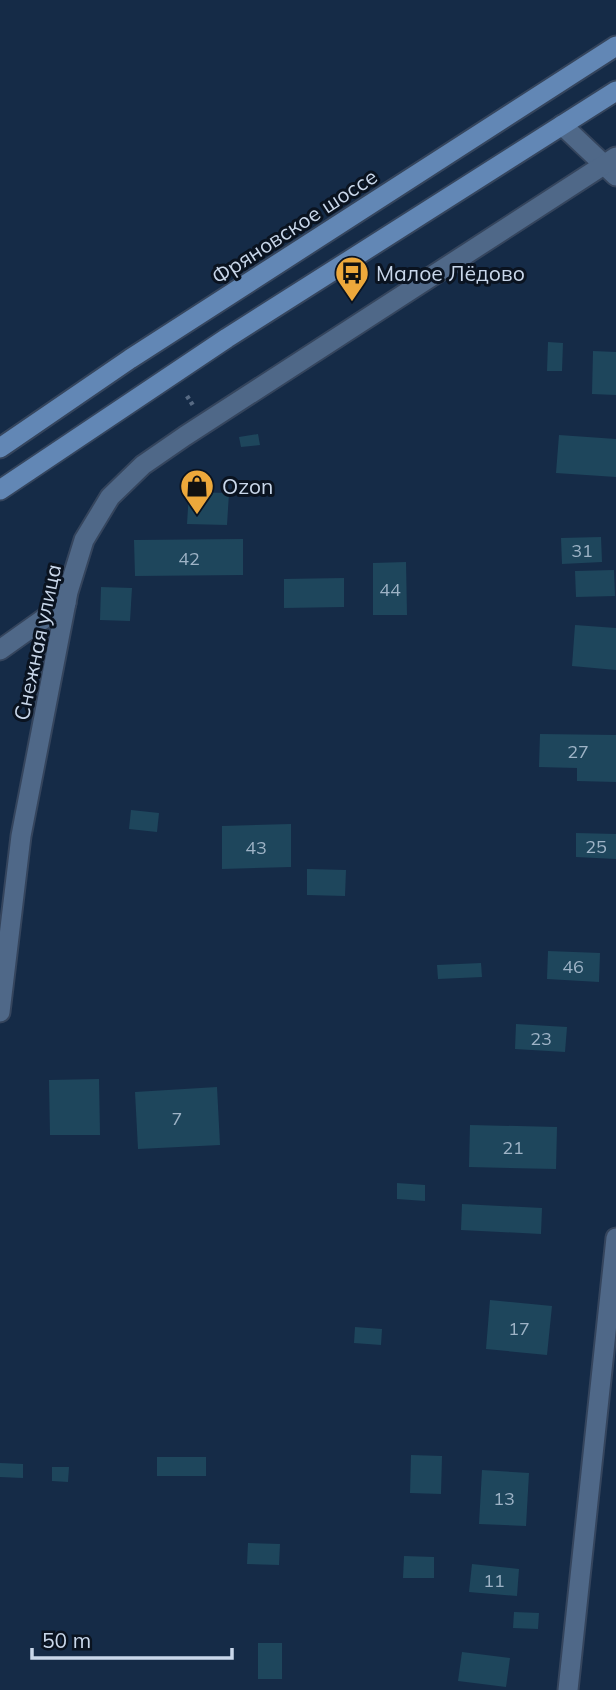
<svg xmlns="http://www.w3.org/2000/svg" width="616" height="1690" viewBox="0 0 616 1690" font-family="Mulish,sans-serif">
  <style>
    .building { fill: #1e465c }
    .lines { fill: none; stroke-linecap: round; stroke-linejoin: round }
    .minor-casing { stroke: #35455d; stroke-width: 23 }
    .primary-casing { stroke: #35455d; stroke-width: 23 }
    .path { stroke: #576a83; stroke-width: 4.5; stroke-dasharray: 3.5 3.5; stroke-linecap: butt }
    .minor { stroke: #4f6888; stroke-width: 19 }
    .primary { stroke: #6287b5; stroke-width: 19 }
    .labels { text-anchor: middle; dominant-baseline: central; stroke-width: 6; stroke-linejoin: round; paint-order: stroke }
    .number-label { font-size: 18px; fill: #9eb3c6 }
    .street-label { font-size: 21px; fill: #c9d7ea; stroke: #0a1320 }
    .poi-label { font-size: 21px; fill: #c9d7ea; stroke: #0a1320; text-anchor: start }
  </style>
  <rect width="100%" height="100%" fill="#152b47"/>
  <g class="building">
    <path d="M 548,342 L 563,343 L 562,371 L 547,371 Z"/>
    <path d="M 593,351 L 616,352 L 616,395 L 592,394 Z"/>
    <path d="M 258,434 L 260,445 L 241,447 L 239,437 Z"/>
    <path d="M 559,435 L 616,439 L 616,477 L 556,473 Z"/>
    <path d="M 189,492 L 229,493 L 227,525 L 187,524 Z"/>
    <path d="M 601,537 L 602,562 L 562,564 L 561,538 Z"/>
    <path d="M 243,539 L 243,575 L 135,576 L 134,540 Z"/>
    <path d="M 406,562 L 407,615 L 373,615 L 373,563 Z"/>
    <path d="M 614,570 L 615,596 L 576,597 L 575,571 Z"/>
    <path d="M 344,578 L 344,607 L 284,608 L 284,579 Z"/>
    <path d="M 101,587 L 132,588 L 130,621 L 100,620 Z"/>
    <path d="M 575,625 L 616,628 L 616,670 L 572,666 Z"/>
    <path d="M 540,734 L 616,735 L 616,782 L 577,781 L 577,768 L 539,767 Z"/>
    <path d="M 131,810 L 159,813 L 157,832 L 129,829 Z"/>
    <path d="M 291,824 L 291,867 L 222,869 L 222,826 Z"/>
    <path d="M 576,833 L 616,834 L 616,859 L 576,857 Z"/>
    <path d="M 307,869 L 346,870 L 345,896 L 307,895 Z"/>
    <path d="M 548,951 L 600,953 L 599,982 L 547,979 Z"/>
    <path d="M 481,963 L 482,977 L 438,979 L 437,965 Z"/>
    <path d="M 516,1024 L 567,1027 L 565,1052 L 515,1049 Z"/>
    <path d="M 99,1079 L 100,1135 L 50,1135 L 49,1080 Z"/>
    <path d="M 217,1087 L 220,1145 L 138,1149 L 135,1092 Z"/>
    <path d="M 470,1125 L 557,1127 L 556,1169 L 469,1167 Z"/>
    <path d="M 397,1183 L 425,1185 L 425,1201 L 397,1199 Z"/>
    <path d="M 462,1204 L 542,1208 L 541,1234 L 461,1230 Z"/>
    <path d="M 490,1300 L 552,1306 L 547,1355 L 486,1349 Z"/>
    <path d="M 355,1327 L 382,1329 L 381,1345 L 354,1343 Z"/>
    <path d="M 411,1455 L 442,1456 L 441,1494 L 410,1493 Z"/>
    <rect x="157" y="1457" width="49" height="19"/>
    <path d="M 0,1463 L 23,1464 L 23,1478 L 0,1477 Z"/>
    <path d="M 52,1467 L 69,1467 L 68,1482 L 52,1481 Z"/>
    <path d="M 482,1470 L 529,1473 L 526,1526 L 479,1524 Z"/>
    <path d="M 248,1543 L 280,1544 L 279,1565 L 247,1564 Z"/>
    <path d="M 404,1556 L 434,1557 L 434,1578 L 403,1578 Z"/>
    <path d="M 472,1564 L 519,1569 L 517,1596 L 469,1592 Z"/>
    <path d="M 514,1612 L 539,1613 L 538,1629 L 513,1628 Z"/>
    <rect x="258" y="1643" width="24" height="36"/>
    <path d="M 462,1652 L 510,1658 L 506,1687 L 458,1681 Z"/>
  </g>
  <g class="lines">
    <g class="minor-casing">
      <g id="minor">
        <path d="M 562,125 L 616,176"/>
        <path d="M 0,650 L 66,603"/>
        <path d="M 0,1012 L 21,836 L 68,592 L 84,540 L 110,497 L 143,465 L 185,436 L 616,157"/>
        <path d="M 568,1690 L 616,1238"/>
      </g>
    </g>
    <g class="primary-casing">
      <g id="primary">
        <path d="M 0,448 L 130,359 L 616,46"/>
        <path d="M 0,490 L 227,338 L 616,91"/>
      </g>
    </g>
    <path class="path" d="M 187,396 L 194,407"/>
    <use href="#minor" class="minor"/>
    <use href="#primary" class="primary"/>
  </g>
  <defs>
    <g id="bus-pin" transform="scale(1.75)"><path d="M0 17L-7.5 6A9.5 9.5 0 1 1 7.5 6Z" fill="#eda83b" stroke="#0a1320"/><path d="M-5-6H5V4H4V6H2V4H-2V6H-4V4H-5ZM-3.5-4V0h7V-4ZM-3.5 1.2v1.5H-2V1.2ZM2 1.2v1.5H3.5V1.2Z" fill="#111"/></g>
    <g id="shop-pin" transform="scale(1.75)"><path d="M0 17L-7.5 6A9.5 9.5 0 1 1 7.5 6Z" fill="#eda83b" stroke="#0a1320"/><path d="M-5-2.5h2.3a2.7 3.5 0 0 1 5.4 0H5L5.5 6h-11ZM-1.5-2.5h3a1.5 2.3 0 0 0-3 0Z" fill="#111"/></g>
  </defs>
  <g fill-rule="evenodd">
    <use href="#bus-pin" x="352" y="273"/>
    <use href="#shop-pin" x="197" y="486"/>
  </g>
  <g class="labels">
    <g class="number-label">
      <text x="582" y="550">31</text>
      <text x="189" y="558">42</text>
      <text x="390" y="589">44</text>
      <text x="578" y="751">27</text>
      <text x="596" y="846">25</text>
      <text x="256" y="847">43</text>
      <text x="573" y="966">46</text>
      <text x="541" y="1038">23</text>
      <text x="177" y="1118">7</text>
      <text x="513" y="1147">21</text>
      <text x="519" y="1328">17</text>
      <text x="504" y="1498">13</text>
      <text x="494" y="1580">11</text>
    </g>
    <g class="street-label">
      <text transform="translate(294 226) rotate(-33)">Фряновское шоссе</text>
      <text transform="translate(37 642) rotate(-78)">Снежная улица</text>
    </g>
    <g class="poi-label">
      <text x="376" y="273">Малое Лёдово</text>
      <text x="222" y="486">Ozon</text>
    </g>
  </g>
  <path d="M32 1648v10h200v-10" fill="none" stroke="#c9d7ea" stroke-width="3.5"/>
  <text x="42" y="1648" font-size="21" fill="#c9d7ea" stroke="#0a1320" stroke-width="5" paint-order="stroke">50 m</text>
</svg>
